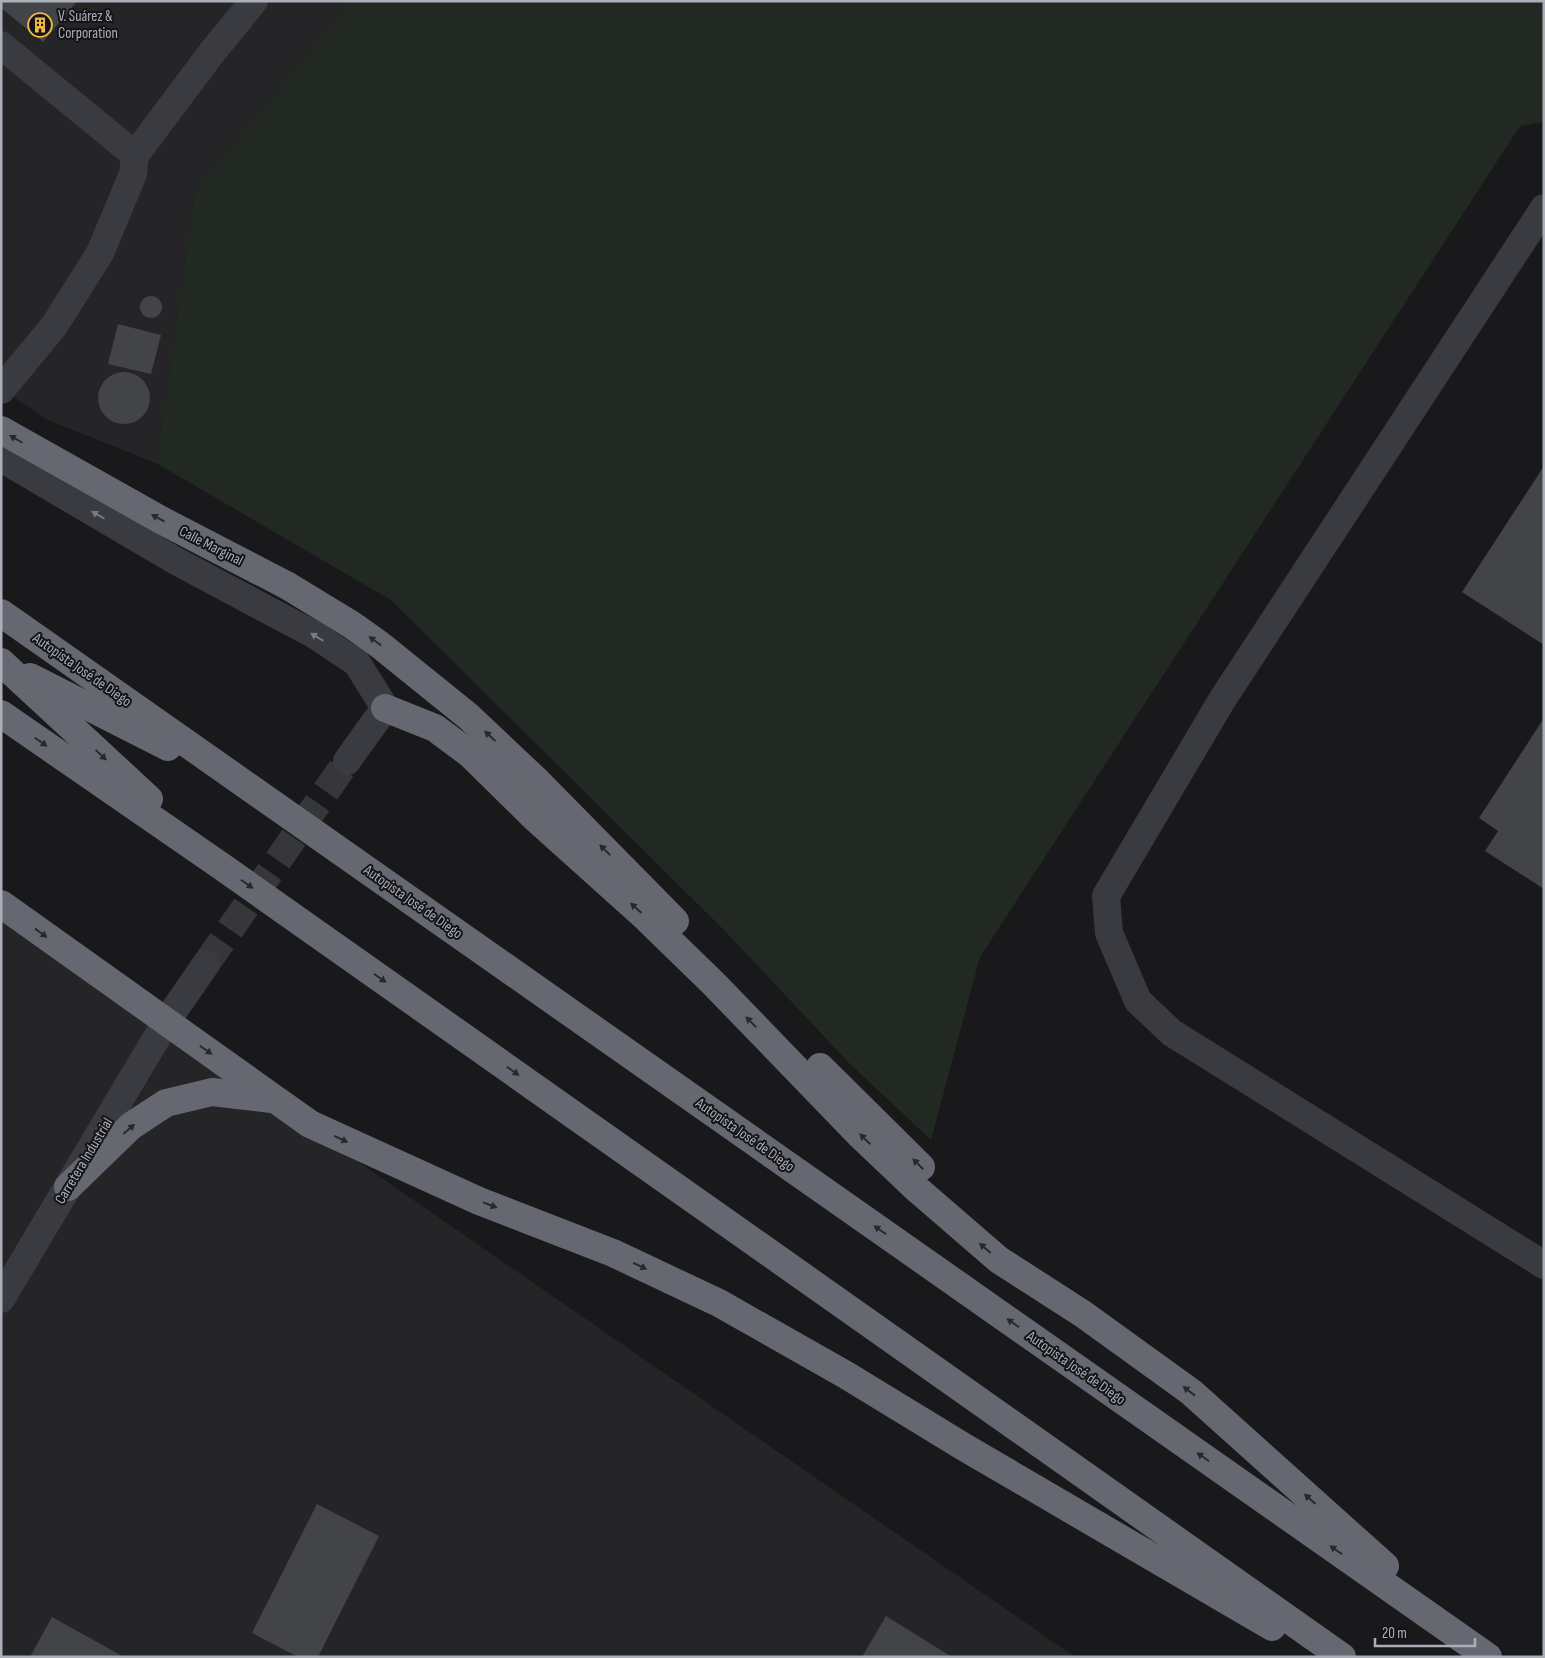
<svg xmlns="http://www.w3.org/2000/svg" width="1545" height="1658" viewBox="0 0 1545 1658" font-family="'Sofia Sans Condensed',sans-serif">
  <style>
    .built { fill: #252528 }
    .green { fill: #212922 }
    .building { fill: #434448 }
    .lines { fill: none; stroke-linecap: round; stroke-linejoin: round }
    .minor-tunnel { stroke: #36373b; stroke-width: 28; stroke-dasharray: 28 14; stroke-linecap: butt }
    .minor { stroke: #3a3b40; stroke-width: 28 }
    .highway { stroke: #666871; stroke-width: 28 }
    .oneway { fill: #28292d }
    .oneway2 { fill: #797b83 }
    .labels { text-anchor: middle; dominant-baseline: central; stroke-width: 4; stroke-linejoin: round; paint-order: stroke }
    .poi-label { font-size: 15px; fill: #acafba; stroke: #141416; text-anchor: start }
    .street-label { font-size: 15px; fill: #acafba; stroke: #141416 }
  </style>
  <rect width="100%" height="100%" fill="#19191b"/>
  <g class="built">
    <path d="M 1,1 L 350,1 L 195,189 L 156,463 L 48,420 L 1,389 Z"/>
    <path d="M 1,915 L 1075,1657 L 1,1657 Z"/>
  </g>
  <path class="green" d="M 350,1 L 1544,1 L 1544,122 L 1520,126 L 980,957 L 931,1140 L 849,1063 L 724,930 L 391,600 L 156,463 L 195,189 Z"/>
  <g class="building">
    <path d="M 1,1 L 77,1 L 43,42 L 1,8 Z"/>
    <circle cx="151" cy="307" r="11"/>
    <path d="M 118,324 L 161,335 L 151,374 L 108,364 Z"/>
    <circle cx="124" cy="398" r="26"/>
    <path d="M 1544,466 L 1544,645 L 1462,592 Z"/>
    <path d="M 1544,718 L 1544,889 L 1485,851 L 1498,831 L 1479,818 Z"/>
    <path d="M 317,1504 L 379,1536 L 318,1657 L 298,1657 L 252,1633 Z"/>
    <path d="M 886,1616 L 952,1657 L 862,1657 Z"/>
    <path d="M 52,1617 L 124,1657 L 30,1657 Z"/>
  </g>
  <g class="lines">
    <path class="minor-tunnel" d="M 206,964 L 347,761"/>
    <g class="minor">
      <path d="M 1,45 L 135,155 L 133,174 L 100,253 L 54,326 L 1,390"/>
      <path d="M 135,155 L 213,51 L 254,1"/>
      <path d="M 1544,208 L 1222,700 L 1106,896 L 1109,933 L 1138,1001 L 1172,1033 L 1544,1265"/>
      <path d="M 1,458 L 176,561 L 315,635 L 357,663 L 385,708 L 347,761"/>
      <path d="M 1,1299 L 166,1022 L 206,964"/>
    </g>
    <g class="highway">
      <path d="M 1,430 L 161,520 L 288,586 L 352,625 L 380,645 L 468,716 L 538,782 L 675,921"/>
      <path d="M 1,613 L 1488,1657"/>
      <path d="M 1,662 L 149,799"/>
      <path d="M 30,677 L 168,747"/>
      <path d="M 385,708 L 435,728 L 470,754 L 534,817 L 642,914 L 714,984 L 859,1134 L 918,1190 L 999,1260 L 1083,1314 L 1191,1392 L 1385,1566"/>
      <path d="M 1,714 L 221,866 L 1342,1657"/>
      <path d="M 1,904 L 310,1124 L 479,1201 L 613,1253 L 719,1303 L 846,1375 L 964,1447 L 1272,1627"/>
      <path d="M 820,1067 L 921,1167"/>
      <path d="M 68,1187 L 131,1126 L 166,1103 L 212,1092 L 271,1099"/>
    </g>
  </g>
  <defs><path id="oneway-solid" d="M-6-.8H1V-3.2L6.5 0L1 3.2V.8H-6Z" transform="scale(1.25)"/></defs>
  <g class="oneway">
    <use href="#oneway-solid" transform="translate(16 439) rotate(-150)"/>
    <use href="#oneway-solid" transform="translate(158 518) rotate(-151)"/>
    <use href="#oneway-solid" transform="translate(375 641) rotate(-144)"/>
    <use href="#oneway-solid" transform="translate(490 736) rotate(-137)"/>
    <use href="#oneway-solid" transform="translate(41 742) rotate(35)"/>
    <use href="#oneway-solid" transform="translate(101 755) rotate(43)"/>
    <use href="#oneway-solid" transform="translate(605 850) rotate(-135)"/>
    <use href="#oneway-solid" transform="translate(247 884) rotate(35)"/>
    <use href="#oneway-solid" transform="translate(636 908) rotate(-138)"/>
    <use href="#oneway-solid" transform="translate(41 933) rotate(36)"/>
    <use href="#oneway-solid" transform="translate(380 978) rotate(35)"/>
    <use href="#oneway-solid" transform="translate(751 1022) rotate(-134)"/>
    <use href="#oneway-solid" transform="translate(206 1050) rotate(35)"/>
    <use href="#oneway-solid" transform="translate(513 1071) rotate(35)"/>
    <use href="#oneway-solid" transform="translate(129 1129) rotate(-41)"/>
    <use href="#oneway-solid" transform="translate(341 1139) rotate(25)"/>
    <use href="#oneway-solid" transform="translate(865 1139) rotate(-136)"/>
    <use href="#oneway-solid" transform="translate(918 1164) rotate(-135)"/>
    <use href="#oneway-solid" transform="translate(490 1205) rotate(21)"/>
    <use href="#oneway-solid" transform="translate(880 1230) rotate(-145)"/>
    <use href="#oneway-solid" transform="translate(985 1248) rotate(-139)"/>
    <use href="#oneway-solid" transform="translate(640 1266) rotate(25)"/>
    <use href="#oneway-solid" transform="translate(1013 1323) rotate(-145)"/>
    <use href="#oneway-solid" transform="translate(1189 1391) rotate(-142)"/>
    <use href="#oneway-solid" transform="translate(1203 1457) rotate(-145)"/>
    <use href="#oneway-solid" transform="translate(1310 1499) rotate(-138)"/>
    <use href="#oneway-solid" transform="translate(1336 1550) rotate(-145)"/>
  </g>
  <g class="oneway2">
    <use href="#oneway-solid" transform="translate(98 515) rotate(-150)"/>
    <use href="#oneway-solid" transform="translate(317 637) rotate(-149)"/>
  </g>
  <defs>
    <g id="building-ring" transform="scale(1.25)"><circle r="9.5" fill="#141416" stroke="#efbb3d" stroke-width="1.5"/><path d="M-4-6H4V6H1V3H-1V6H-4ZM-2.5-4.3h1.7v1.8h-1.7ZM.8-4.3h1.7v1.8H.8ZM-2.5-1h1.7V.8h-1.7ZM.8-1h1.7V.8H.8Z" fill="#efbb3d"/></g>
  </defs>
  <g fill-rule="evenodd">
    <use href="#building-ring" x="40" y="25"/>
  </g>
  <g class="labels">
    <g class="poi-label">
      <text x="58" y="16">V. Suárez &amp;<tspan x="58" dy="17">Corporation</tspan></text>
    </g>
    <g class="street-label">
      <text transform="translate(211 546) rotate(27)">Calle Marginal</text>
      <text transform="translate(82 670) rotate(35)">Autopista José de Diego</text>
      <text transform="translate(413 902) rotate(35)">Autopista José de Diego</text>
      <text transform="translate(745 1135) rotate(35)">Autopista José de Diego</text>
      <text transform="translate(84 1161) rotate(-59)">Carretera Industrial</text>
      <text transform="translate(1076 1368) rotate(35)">Autopista José de Diego</text>
    </g>
  </g>
  <rect width="1545" height="1658" fill="none" stroke="#acafba" stroke-width="5"/>
  <path d="M1375 1638v8h100v-8" fill="none" stroke="#acafba" stroke-width="2.5"/>
  <text x="1382" y="1638" font-size="15" fill="#acafba" stroke="#141416" stroke-width="4" paint-order="stroke">20 m</text>
</svg>
